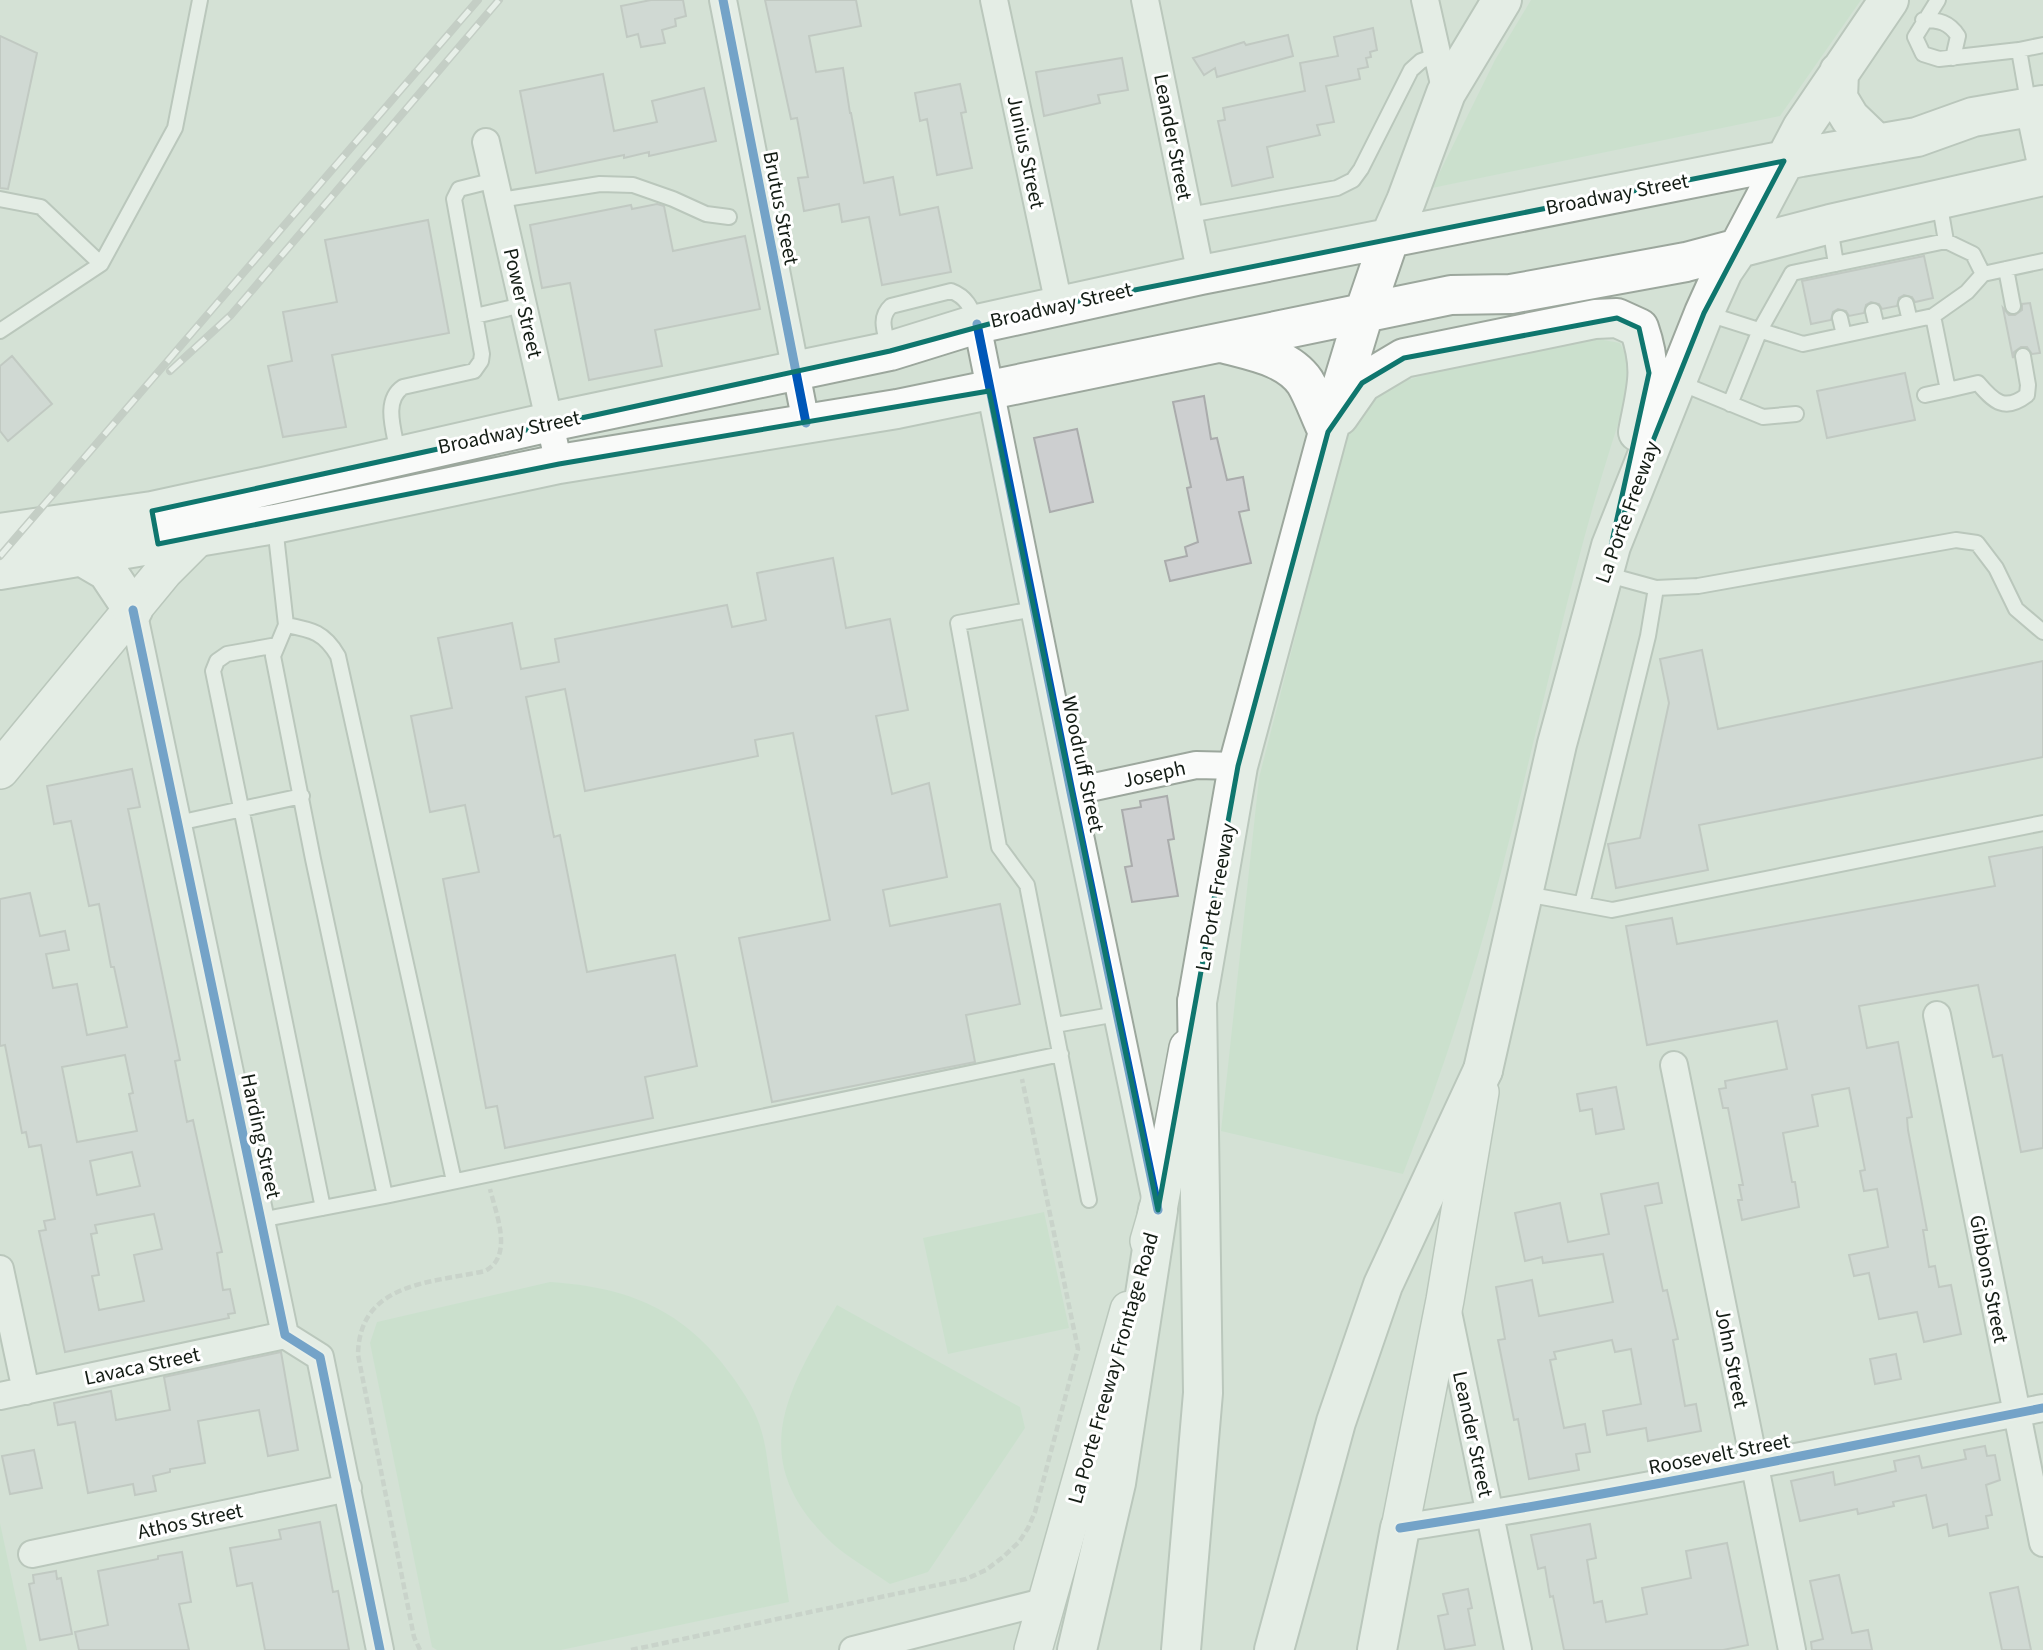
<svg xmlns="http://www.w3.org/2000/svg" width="2043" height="1650" viewBox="0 0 2043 1650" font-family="'Source Sans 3',sans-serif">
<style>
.green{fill:#c1dec4}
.building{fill:#cdcfd0;stroke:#aaacac;stroke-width:2;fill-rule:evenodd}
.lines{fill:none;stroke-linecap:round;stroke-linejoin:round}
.service-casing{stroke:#9ca79d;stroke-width:18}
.minor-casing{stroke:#9ca79d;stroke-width:30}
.secondary-casing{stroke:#9ca79d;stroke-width:40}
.primary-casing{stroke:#9ca79d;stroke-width:42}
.motorway-casing{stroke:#9ca79d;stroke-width:42}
.path{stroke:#bcc1bc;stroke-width:4.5;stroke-dasharray:7 3.5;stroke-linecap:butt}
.service{stroke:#f9faf9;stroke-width:14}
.minor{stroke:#f9faf9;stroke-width:26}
.secondary{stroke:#f9faf9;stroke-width:37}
.primary{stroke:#f9faf9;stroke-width:38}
.motorway{stroke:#f9faf9;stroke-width:38}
.rail-casing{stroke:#b1b5b1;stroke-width:8}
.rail{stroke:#fff;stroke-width:5;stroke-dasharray:16;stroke-linecap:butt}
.cycleway-casing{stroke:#fff;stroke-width:13}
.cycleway{stroke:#0057b8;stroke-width:9}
.marked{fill:none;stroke:#0f766e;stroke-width:5;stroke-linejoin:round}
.labels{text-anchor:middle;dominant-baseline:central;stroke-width:6;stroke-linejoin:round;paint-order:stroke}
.street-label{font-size:21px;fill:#141d15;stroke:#fff}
</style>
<rect width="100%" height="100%" fill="#d4e1d5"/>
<path class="green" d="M 1531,0 L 1861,0 L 1780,116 L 1432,188 L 1495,60 Z
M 1587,337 L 1620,343 L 1635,375 C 1573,546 1541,727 1493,902 C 1468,994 1438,1085 1403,1174 L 1221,1131 L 1259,778 L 1351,418 L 1389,385 L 1472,362 Z
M 1044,1212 L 1069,1328 L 948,1354 L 923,1238 Z
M 550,1282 C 629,1287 685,1310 732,1376 C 744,1393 757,1412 762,1433 C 767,1450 768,1468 771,1486 C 777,1524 783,1563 789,1602 L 561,1650 L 437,1650 L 432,1647 L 370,1343 L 377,1322 Z
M 837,1305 L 1020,1407 L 1025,1428 L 928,1572 L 890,1584 C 872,1571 850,1559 833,1544 C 744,1460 786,1393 837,1305 Z
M 0,1523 L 27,1650 L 0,1650 Z"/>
<path class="building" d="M 651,0 L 683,0 L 686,16 L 675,19 L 676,26 L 662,30 L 665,43 L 641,47 L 638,34 L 627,37 L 621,6 Z
M 765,0 L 856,0 L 861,26 L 809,36 L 816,72 L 843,68 L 850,113 L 851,113 L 864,183 L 893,177 L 900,215 L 938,207 L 951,272 L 882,285 L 869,217 L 842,222 L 839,204 L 804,211 L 798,178 L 808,177 L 797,118 L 791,119 Z
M 1373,28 L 1377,50 L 1370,52 L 1371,57 L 1366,58 L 1368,67 L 1358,69 L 1360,79 L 1326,86 L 1334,122 L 1317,125 L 1320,135 L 1267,147 L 1273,177 L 1232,186 L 1218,121 L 1225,120 L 1223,108 L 1305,91 L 1300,63 L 1338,56 L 1334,37 Z
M 1288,35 L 1293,56 L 1217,77 L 1215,68 L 1204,75 L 1193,58 L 1244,42 L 1246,45 Z
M 0,36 L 37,53 L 8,189 L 0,188 Z
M 1122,58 L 1128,90 L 1098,95 L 1100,103 L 1044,116 L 1036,72 Z
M 603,74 L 614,131 L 657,122 L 652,101 L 704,88 L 716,141 L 649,156 L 649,152 L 624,158 L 624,155 L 536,173 L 520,91 Z
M 960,84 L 966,112 L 961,113 L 972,168 L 937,175 L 927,119 L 920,121 L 915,93 Z
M 657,204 L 664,206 L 673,251 L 745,236 L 760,309 L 655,330 L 662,366 L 589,380 L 570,283 L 542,288 L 530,225 L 631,205 L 632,209 Z
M 428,220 L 449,333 L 332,355 L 346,427 L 283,437 L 268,366 L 292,361 L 283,312 L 337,302 L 325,240 Z
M 1924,256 L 1933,298 L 1915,302 L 1912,297 L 1904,295 L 1899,298 L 1897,306 L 1882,309 L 1879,304 L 1871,302 L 1866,305 L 1864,313 L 1849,316 L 1846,311 L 1838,309 L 1833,312 L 1831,320 L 1811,324 L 1802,281 Z
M 2030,303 L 2040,353 L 2032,354 L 2027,347 L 2021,347 L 2014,352 L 2013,358 L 2003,308 L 2009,315 L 2015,315 L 2022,310 L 2022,304 Z
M 12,356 L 52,404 L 8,441 L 0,431 L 0,366 Z
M 1905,373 L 1915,420 L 1827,438 L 1817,391 Z
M 1204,396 L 1211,439 L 1217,438 L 1227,480 L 1243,477 L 1249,510 L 1239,512 L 1251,563 L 1170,581 L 1165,561 L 1187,556 L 1185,547 L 1198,542 L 1187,488 L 1191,487 L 1173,402 Z
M 1077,429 L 1093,502 L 1050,512 L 1034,438 Z
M 833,558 L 846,628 L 890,619 L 908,710 L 876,716 L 892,794 L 929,783 L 947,877 L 883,890 L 890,926 L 1000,904 L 1020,1004 L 966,1015 L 975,1062 L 772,1102 L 739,938 L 830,920 L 793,733 L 755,740 L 758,756 L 585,791 L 565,689 L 526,697 L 554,837 L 560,835 L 587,972 L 675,955 L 697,1066 L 645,1077 L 653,1118 L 505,1148 L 497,1106 L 486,1108 L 443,879 L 479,872 L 465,805 L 430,812 L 411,716 L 452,708 L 438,638 L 512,623 L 521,669 L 559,662 L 555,639 L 727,605 L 732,627 L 766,620 L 757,573 Z
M 1702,650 L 1718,729 L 2043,661 L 2043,757 L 1699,825 L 1708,870 L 1616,888 L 1608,844 L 1640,838 L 1669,703 L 1660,659 Z
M 132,769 L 140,807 L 128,809 L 180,1060 L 175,1061 L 187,1122 L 193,1120 L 222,1252 L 217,1253 L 223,1290 L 230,1289 L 235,1313 L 228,1314 L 229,1318 L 65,1352 L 39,1231 L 46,1230 L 44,1221 L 55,1219 L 41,1145 L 29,1147 L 26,1132 L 22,1133 L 5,1045 L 0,1046 L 0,899 L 30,893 L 40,936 L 65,931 L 69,950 L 46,954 L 53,988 L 77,984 L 87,1035 L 127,1027 L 114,967 L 111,967 L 99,904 L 89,906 L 71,821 L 54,824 L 47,786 ZM 125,1055 L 133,1093 L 129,1094 L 137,1131 L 77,1142 L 62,1067 ZM 132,1152 L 140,1186 L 97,1195 L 90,1161 ZM 154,1214 L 162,1249 L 134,1255 L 144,1301 L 99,1310 L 92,1276 L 99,1275 L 91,1234 L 97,1233 L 95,1225 Z
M 1167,796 L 1174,839 L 1168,840 L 1178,896 L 1132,902 L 1125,867 L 1132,866 L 1122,810 L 1141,807 L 1140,801 Z
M 2043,847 L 2043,1148 L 2021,1152 L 2002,1055 L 1993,1057 L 1978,985 L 1859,1006 L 1867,1048 L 1898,1042 L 1912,1117 L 1907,1118 L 1908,1130 L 1927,1230 L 1923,1230 L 1929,1267 L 1935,1266 L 1939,1287 L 1951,1285 L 1961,1334 L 1924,1342 L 1917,1312 L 1879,1319 L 1869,1273 L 1854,1276 L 1849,1255 L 1888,1247 L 1877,1189 L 1864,1191 L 1860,1171 L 1865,1170 L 1849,1088 L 1812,1095 L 1818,1126 L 1783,1133 L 1792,1182 L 1795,1182 L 1799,1207 L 1742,1220 L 1738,1200 L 1742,1200 L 1739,1185 L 1743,1185 L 1728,1108 L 1723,1108 L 1719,1089 L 1726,1088 L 1725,1081 L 1787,1069 L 1777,1021 L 1647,1045 L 1626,926 L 1672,918 L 1677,944 L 1995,886 L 1989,857 Z
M 1616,1087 L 1624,1129 L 1596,1134 L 1592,1109 L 1580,1111 L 1577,1094 Z
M 1658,1183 L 1662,1203 L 1645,1206 L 1663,1291 L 1667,1290 L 1678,1339 L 1673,1340 L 1685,1406 L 1696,1404 L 1701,1431 L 1648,1441 L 1646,1428 L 1607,1435 L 1603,1411 L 1641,1404 L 1631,1349 L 1615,1352 L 1612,1340 L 1554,1352 L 1556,1359 L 1550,1360 L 1564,1428 L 1585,1424 L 1590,1452 L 1576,1454 L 1579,1470 L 1529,1479 L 1518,1419 L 1514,1420 L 1498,1340 L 1505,1339 L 1496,1287 L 1532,1280 L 1539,1316 L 1613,1302 L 1603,1254 L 1543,1263 L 1542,1257 L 1525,1261 L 1515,1213 L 1560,1203 L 1568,1242 L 1609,1234 L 1601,1194 Z
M 281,1352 L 298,1450 L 268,1456 L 259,1410 L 198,1421 L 205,1463 L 170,1469 L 170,1472 L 153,1476 L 156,1491 L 135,1495 L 133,1484 L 88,1493 L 75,1422 L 58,1425 L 54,1403 L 111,1391 L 116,1420 L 170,1410 L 164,1377 Z
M 1896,1354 L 1901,1379 L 1875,1384 L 1870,1359 Z
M 1985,1446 L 1987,1456 L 1995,1455 L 2000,1480 L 1986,1485 L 1992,1515 L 1986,1516 L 1988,1528 L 1949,1536 L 1947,1524 L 1933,1528 L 1926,1495 L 1893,1502 L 1894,1506 L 1858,1514 L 1857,1509 L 1800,1521 L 1791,1481 L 1833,1472 L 1835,1485 L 1896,1471 L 1894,1461 L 1919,1456 L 1922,1468 L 1966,1459 L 1964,1450 Z
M 34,1450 L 42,1488 L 10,1494 L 2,1456 Z
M 320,1522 L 333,1592 L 338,1591 L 349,1650 L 265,1650 L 252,1583 L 237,1586 L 230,1548 L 281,1539 L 279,1530 Z
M 1590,1524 L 1596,1558 L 1587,1560 L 1594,1603 L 1602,1601 L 1606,1622 L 1647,1614 L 1642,1588 L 1691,1578 L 1686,1551 L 1727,1543 L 1748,1645 L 1723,1650 L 1564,1650 L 1553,1596 L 1550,1597 L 1545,1567 L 1538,1569 L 1531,1535 Z
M 182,1552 L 191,1602 L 179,1604 L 189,1650 L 79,1650 L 75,1632 L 108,1625 L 98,1571 L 158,1559 L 158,1556 Z
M 56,1571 L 57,1579 L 61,1578 L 72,1634 L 40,1640 L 29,1584 L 34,1583 L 33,1575 Z
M 1839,1575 L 1852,1633 L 1868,1630 L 1872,1650 L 1812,1650 L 1811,1642 L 1823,1639 L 1810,1581 Z
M 2018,1587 L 2031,1650 L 2002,1650 L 1990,1593 Z
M 1468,1589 L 1472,1608 L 1468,1609 L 1475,1645 L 1445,1650 L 1438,1616 L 1448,1614 L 1443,1594 Z"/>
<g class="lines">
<g class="service-casing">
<path id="service" d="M 1938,0 L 1915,37 L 1923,54 L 1939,59 L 2019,50 L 2043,45
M 1923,20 C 1939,20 1949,22 1958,36 L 1953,58
M 2019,50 L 2029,107
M 0,199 L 41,207 L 101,264
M 500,200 L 600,184 L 633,185 L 673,199 L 706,214 L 729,217
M 1939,201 L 1946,241
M 1189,215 L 1337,188 L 1353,180 L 1361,169 L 1411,70 L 1421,61 L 1438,55
M 1830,227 L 1836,264
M 2006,269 L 2013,306
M 1906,304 L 1910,321
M 1873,311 L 1877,328
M 1705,313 L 1803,344 L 1933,316 L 1967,292 L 1983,274 L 2043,261
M 475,316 L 523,305
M 1840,318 L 1844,335
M 0,331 L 101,264 L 175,128 L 200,0
M 889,348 C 885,332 878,318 891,306 L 951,291 C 967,297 971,308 977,323
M 1678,382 L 1763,417 L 1796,414
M 1948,390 L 1978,383 C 1994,402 2005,412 2027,395 L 2028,385 L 2023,356
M 1925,395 L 1948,390 L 1933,316
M 1730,404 L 1760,330 L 1792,273 L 1946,241 L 1973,254 L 1983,274
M 398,454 C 395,433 382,401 403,387 L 474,371 L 481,361 L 482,354 L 454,199 L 459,189 L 495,180
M 275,526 L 286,625 L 273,656 L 313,859 L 385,1196 L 1061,1054
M 1656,588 L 1698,586 L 1956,540 L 1977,543 L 1996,568 L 2016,609 L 2043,632
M 1034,609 L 958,623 L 999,847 L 1027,885 L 1089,1200
M 286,625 C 312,630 324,632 338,656 L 454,1181
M 277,645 L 227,654 L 217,661 L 213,671 L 323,1208
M 178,823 L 302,796
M 1526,894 L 1612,910 L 2043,823
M 1582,904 L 1648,636 L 1656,588 L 1605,574
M 1055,1025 L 1117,1014
M 260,1220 L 385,1196"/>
</g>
<g class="minor-casing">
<path id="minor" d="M 723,0 L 806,423
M 994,0 L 1059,305
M 1145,0 L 1201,275
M 1425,0 L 1446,93
M 2029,108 L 2043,174
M 486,142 L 559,464
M 977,324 L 1071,792 L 1155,1197
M 133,610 L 285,1335 L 320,1357 L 380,1650
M 1071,792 L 1196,765 L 1238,766
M 1937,1015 L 2043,1543
M 1674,1065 L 1792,1650
M 0,1269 L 26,1391
M 1448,1312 L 1518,1650
M 0,1396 L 285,1335
M 1400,1528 C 1616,1495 1829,1450 2043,1408
M 32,1554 L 348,1488
M 853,1650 L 1047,1601"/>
</g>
<g class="secondary-casing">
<path id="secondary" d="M 0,770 L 164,571 L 197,538
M 1149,1241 L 1158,1210 L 1188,1048
M 1400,1528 L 1445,1300 L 1480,1092
M 1033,1650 L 1129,1310"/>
</g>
<g class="primary-casing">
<path id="primary" d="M 1839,72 L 1838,98 L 1850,118 L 1877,144
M 1222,343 C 1250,351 1287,356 1305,382 C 1314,397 1320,416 1328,432
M 1339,416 L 1362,383 L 1404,358 L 1595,319 L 1617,318 L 1639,328 C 1654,371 1646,389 1638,432
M 0,533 L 152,511 L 263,487 L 550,422 L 890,351 L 977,324 L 1201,275 L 1801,157 L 1917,137 L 1973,117 L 2043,105
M 83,557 L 107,571 L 133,610
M 0,570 L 275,524 L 559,464 L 897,409 L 1451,295 L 1511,294 L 1686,262 L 1830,224 L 2043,176
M 1197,1002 L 1238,766 L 1328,432 L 1364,313 L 1390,237 L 1406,201 L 1446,93 L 1502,0
M 1483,1070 L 1557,744 L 1611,546 L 1704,313 L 1723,271 L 1738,249 L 1802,128 L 1889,0"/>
</g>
<g class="motorway-casing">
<path id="motorway" d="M 1077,1650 L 1116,1483 L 1158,1210
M 1181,1650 L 1203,1393 L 1197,1002
M 1274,1650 L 1336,1422 L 1383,1285 L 1483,1070
M 1377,1650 L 1400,1528"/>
</g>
<path class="path" d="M 420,1650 L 414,1637 L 358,1355 C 359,1282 431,1283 485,1271 C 514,1256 496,1214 490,1189
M 631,1650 L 966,1579 L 986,1570 L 1003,1557 L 1019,1542 L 1028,1528 L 1035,1512 L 1078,1349 L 1022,1079"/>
<use href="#service" class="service"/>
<use href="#minor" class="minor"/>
<use href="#secondary" class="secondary"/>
<use href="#primary" class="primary"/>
<use href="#motorway" class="motorway"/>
<g class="rail-casing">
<path id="rail" d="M 170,371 L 231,315 L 499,0
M 0,556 L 478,0"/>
</g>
<use href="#rail" class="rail"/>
<g class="cycleway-casing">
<path id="cycleway" d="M 723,0 L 806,423
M 977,324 L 1071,792 L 1158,1210
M 133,610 L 285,1335 L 320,1357 L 380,1650
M 1400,1528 C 1616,1495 1829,1450 2043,1408"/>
</g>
<use href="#cycleway" class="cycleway"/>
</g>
<path d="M0 0H2043V1650H0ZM 1784,161 L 1704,313 L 1611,546 L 1649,373 L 1639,328 L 1617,318 L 1404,358 L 1362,383 L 1328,432 L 1238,766 L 1158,1210 L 989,391 L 559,464 L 158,544 L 152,511 L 890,351 L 1059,305 Z" fill="#d4e1d5" fill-opacity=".55" fill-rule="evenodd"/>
<path class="marked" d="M 1784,161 L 1704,313 L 1611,546 L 1649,373 L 1639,328 L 1617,318 L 1404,358 L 1362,383 L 1328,432 L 1238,766 L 1158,1210 L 989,391 L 559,464 L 158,544 L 152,511 L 890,351 L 1059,305 Z"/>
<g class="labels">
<g class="street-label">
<text transform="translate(1173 137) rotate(79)">Leander Street</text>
<text transform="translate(1026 152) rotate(78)">Junius Street</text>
<text transform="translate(1617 194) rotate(-11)">Broadway Street</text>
<text transform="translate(781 208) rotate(79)">Brutus Street</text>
<text transform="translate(523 303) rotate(77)">Power Street</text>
<text transform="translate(1061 305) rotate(-13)">Broadway Street</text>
<text transform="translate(509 432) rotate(-12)">Broadway Street</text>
<text transform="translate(1627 512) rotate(-70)">La Porte Freeway</text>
<text transform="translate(1083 764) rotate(78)">Woodruff Street</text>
<text transform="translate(1154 774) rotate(-12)">Joseph</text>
<text transform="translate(1215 897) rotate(-80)">La Porte Freeway</text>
<text transform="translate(261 1136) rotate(78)">Harding Street</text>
<text transform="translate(1989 1279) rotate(79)">Gibbons Street</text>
<text transform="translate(1732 1358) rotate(79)">John Street</text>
<text transform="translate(142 1366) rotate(-12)">Lavaca Street</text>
<text transform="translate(1113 1368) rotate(-74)">La Porte Freeway Frontage Road</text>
<text transform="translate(1473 1434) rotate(78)">Leander Street</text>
<text transform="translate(1719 1454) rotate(-11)">Roosevelt Street</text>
<text transform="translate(190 1521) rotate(-12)">Athos Street</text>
</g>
</g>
</svg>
